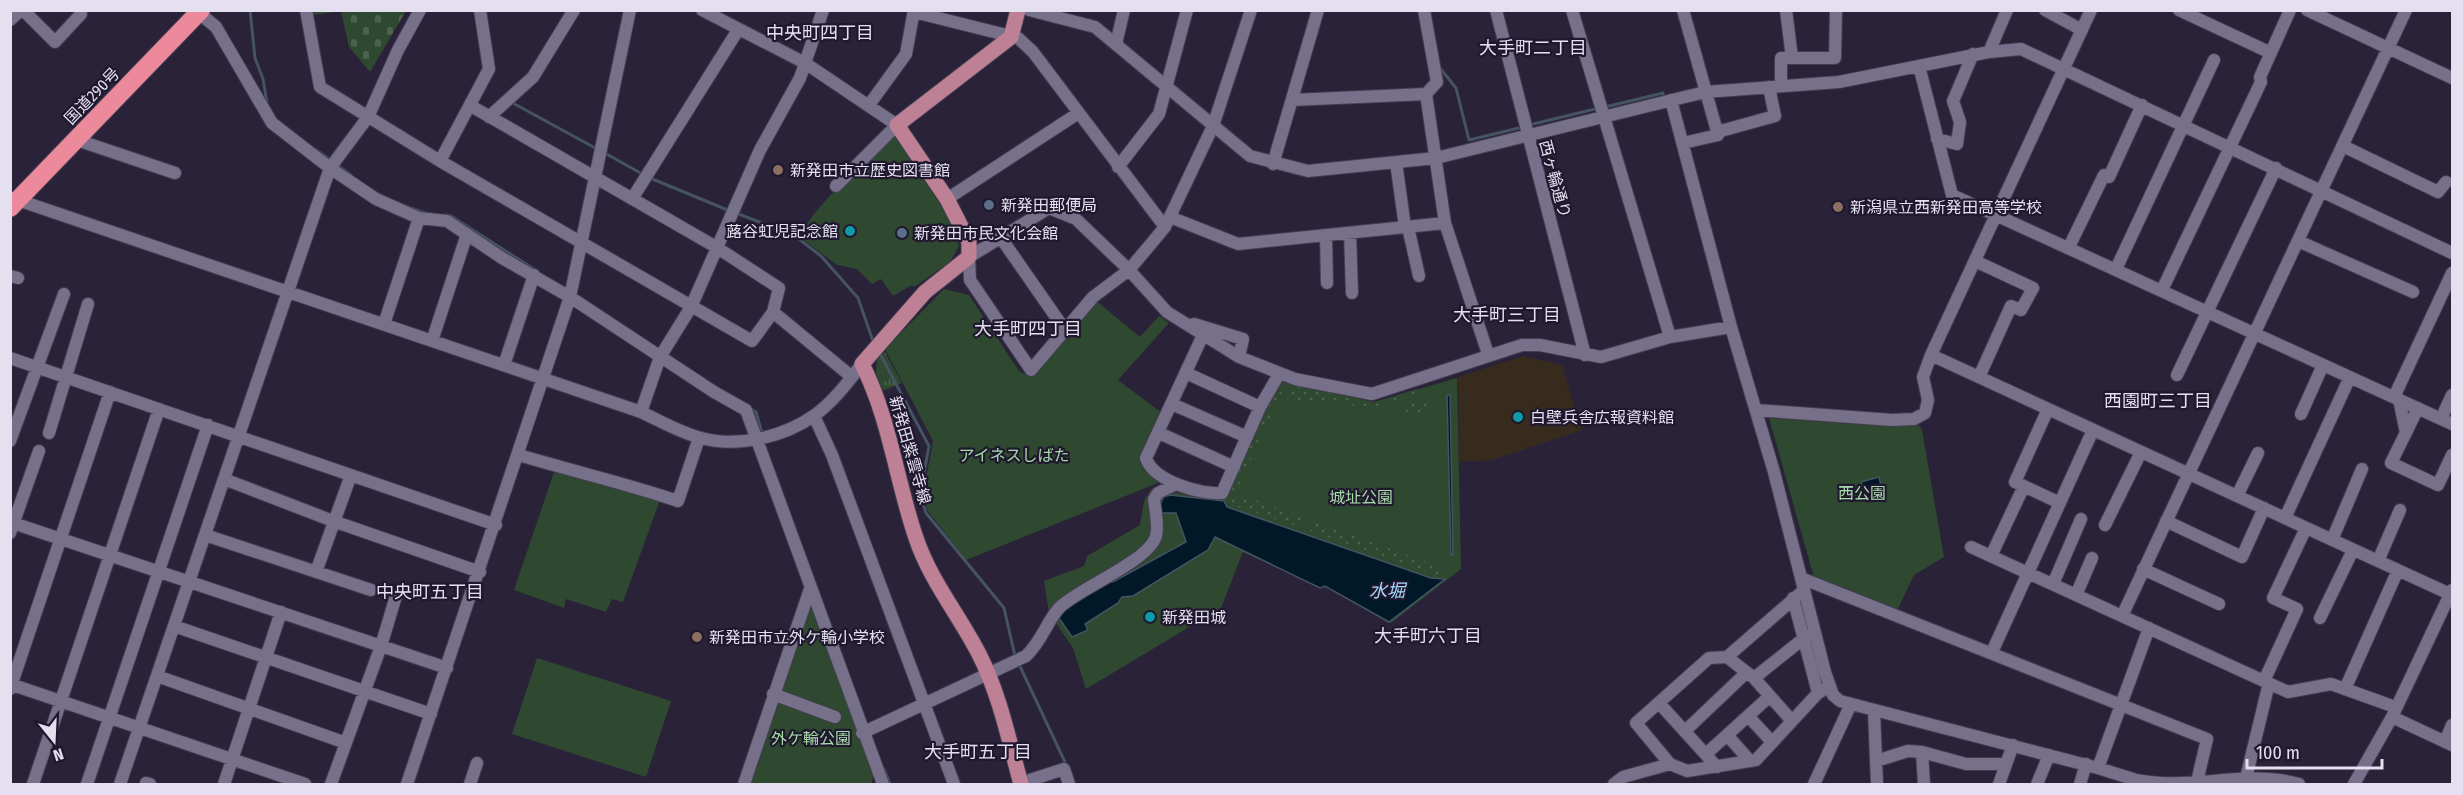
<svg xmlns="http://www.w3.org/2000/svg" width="2463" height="795" viewBox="0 0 2463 795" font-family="'Fira Sans Condensed','Noto Sans JP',sans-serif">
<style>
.commercial{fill:#372b1d}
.grass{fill:url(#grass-tufts)}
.cemetery{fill:url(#cemetery-stones)}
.park{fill:#2f4830}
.garden{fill:url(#garden-dots)}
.water{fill:#001827;stroke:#445463;stroke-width:1.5}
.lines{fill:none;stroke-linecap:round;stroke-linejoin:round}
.stream{stroke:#445463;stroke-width:3}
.minor-casing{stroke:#443e51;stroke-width:14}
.major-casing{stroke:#443e51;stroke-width:17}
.highway-casing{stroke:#443e51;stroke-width:20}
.minor{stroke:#77708b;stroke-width:12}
.major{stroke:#bd8095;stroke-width:15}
.highway{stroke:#ec8a9c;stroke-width:18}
.education-dot{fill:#8d6e63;stroke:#1f182e;stroke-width:2}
.service-dot{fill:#5c6f8a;stroke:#1f182e;stroke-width:2}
.culture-dot{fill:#0f9aa8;stroke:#1f182e;stroke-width:2}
.labels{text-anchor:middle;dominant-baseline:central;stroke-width:4.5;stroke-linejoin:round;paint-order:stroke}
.street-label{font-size:16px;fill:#e4e0ef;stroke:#1f182e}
.poi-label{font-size:16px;fill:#e4e0ef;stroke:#1f182e;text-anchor:start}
.park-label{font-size:16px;fill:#a8dba8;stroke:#1f182e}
.neighbourhood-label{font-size:18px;fill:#e4e0ef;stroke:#1f182e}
.water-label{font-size:18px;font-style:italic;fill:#a4d8f8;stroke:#1f182e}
</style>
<defs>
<pattern id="grass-tufts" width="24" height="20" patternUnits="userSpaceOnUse" patternTransform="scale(1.5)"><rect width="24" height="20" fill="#2f4830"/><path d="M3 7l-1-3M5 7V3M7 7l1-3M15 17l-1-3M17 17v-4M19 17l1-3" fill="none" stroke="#4d624e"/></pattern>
<pattern id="cemetery-stones" width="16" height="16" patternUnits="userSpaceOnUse" patternTransform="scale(1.5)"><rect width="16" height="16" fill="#2f4830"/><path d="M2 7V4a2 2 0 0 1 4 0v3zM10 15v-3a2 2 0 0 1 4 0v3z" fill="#4d624e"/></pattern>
<pattern id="garden-dots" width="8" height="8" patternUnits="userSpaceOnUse" patternTransform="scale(1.5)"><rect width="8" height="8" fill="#2f4830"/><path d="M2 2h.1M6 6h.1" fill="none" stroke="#4d624e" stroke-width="1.8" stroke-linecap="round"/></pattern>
</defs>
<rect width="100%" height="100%" fill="#292238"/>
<path class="commercial" d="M 1523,356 L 1562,365 L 1582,430 L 1492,460 L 1459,462 L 1458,377 Z"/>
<path class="grass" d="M 885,352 L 902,383 L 882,391 L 876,374 L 877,358 Z"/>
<path class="cemetery" d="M 313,11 L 313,10 L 406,11 L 370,72 L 349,47 L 341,11 L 314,15 Z"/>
<path class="park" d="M 895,134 L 954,226 L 959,246 L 950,262 L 914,287 L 912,285 L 893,296 L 881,279 L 872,284 L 857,269 L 837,265 L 801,238 C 806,211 873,156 895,134 Z
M 944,289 L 969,295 L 1019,371 L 1029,377 L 1094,299 L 1140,337 L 1159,316 L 1169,323 L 1118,380 L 1162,413 L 1140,463 L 1158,483 L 966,560 L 927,510 L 923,494 L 933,441 L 885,349 Z
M 1457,378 L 1461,569 L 1391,623 L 1325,586 L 1320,588 L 1243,552 L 1221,608 L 1086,689 L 1073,648 L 1049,613 L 1044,581 L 1084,566 L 1087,556 L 1140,525 L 1144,501 L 1151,489 L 1225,499 L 1279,380 L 1374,402 Z
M 1769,418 L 1854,424 L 1917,423 L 1922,430 L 1944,557 L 1914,575 L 1896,613 L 1815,581 Z
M 555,469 L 660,500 L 623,602 L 612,599 L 606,612 L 566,599 L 564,608 L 514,590 Z
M 811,603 L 874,774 L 871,784 L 745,784 Z
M 537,658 L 671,701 L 646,777 L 512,734 Z"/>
<path class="garden" d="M 1291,385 L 1374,403 L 1416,389 L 1421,392 L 1373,407 L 1291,400 L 1287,399 Z
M 1276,386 L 1283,389 L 1235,494 L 1226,493 Z
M 1428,397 L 1431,409 L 1428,413 L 1396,411 L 1395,408 Z
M 1232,497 L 1246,497 L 1303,517 L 1299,527 L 1230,504 Z
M 1308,519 L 1379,545 L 1376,554 L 1305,529 Z
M 1383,546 L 1448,570 L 1444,575 L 1431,574 L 1381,556 Z"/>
<path class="water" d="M 1447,395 L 1450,395 L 1453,555 L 1451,555 Z
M 1879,477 L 1883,495 L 1867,499 L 1861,482 Z
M 1170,495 L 1224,501 L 1227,507 L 1431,578 L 1445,579 L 1389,622 L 1325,586 L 1320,588 L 1215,537 L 1208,550 L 1133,596 L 1122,597 L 1118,603 L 1085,624 L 1088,630 L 1072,637 L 1059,618 L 1064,610 L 1109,581 L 1113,582 L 1186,542 L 1176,513 L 1160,513 L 1159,506 L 1164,497 Z"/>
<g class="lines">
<path class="stream" d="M 250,10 L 255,58 L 263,79 L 267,103
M 1440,68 L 1456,88 L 1469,140 L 1523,127
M 511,102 L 597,149
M 1605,107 L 1663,93 L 1664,99
M 1529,125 L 1599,108
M 315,149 L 332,161
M 603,152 L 644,175
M 337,165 L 351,175
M 650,178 L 730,211
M 411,208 L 425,213
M 736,213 L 795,236 L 821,256 L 858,298 L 874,344
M 446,215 L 451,216 L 537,271
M 879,352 L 929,446 L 920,494 L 926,513 L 1004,608 L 1015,656
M 750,408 L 756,412 L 762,433
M 1018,662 L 1065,762
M 884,769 L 890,784"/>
<g class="minor-casing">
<path id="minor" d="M 23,10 L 55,42 L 81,14
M 306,10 L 320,87 L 440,161 L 752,341 L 773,312 L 779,288 L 716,247 L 471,106
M 702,10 L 805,63 L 897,125 L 836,186
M 1029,10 L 1095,27 L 1250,156 L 1308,171 L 1436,158 L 1705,92 L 1839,82 L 1989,52 L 2021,49 L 2452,253
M 1251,10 L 1213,126 L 1165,227 L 1129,270 L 1093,297 L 1031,370 L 970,280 L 969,257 L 1049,208 L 1076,219 L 1129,270 L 1167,312 L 1239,357 L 1295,379 L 1372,394 L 1522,345 L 1540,345 L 1601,357 L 1670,337 L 1731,327 L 1774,472 L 1825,672 L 1833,695 L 1840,701 L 2098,768 L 2136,780 C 2190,791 2245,769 2299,784
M 1424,10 L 1437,82 L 1426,94 L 1445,223 L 1488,354
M 1496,10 L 1585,355
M 1572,10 L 1670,337
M 2045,10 L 2082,30
M 2179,10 L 2271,53
M 2307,10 L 2452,78
M 914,12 L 1018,38 L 1033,52 L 1165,227
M 199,13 L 216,27 L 272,123 L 330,168 L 376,199 L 419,218 L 447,221 L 502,258 L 570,297 L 714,392 L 746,410 L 883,784
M 10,20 L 21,10
M 1116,44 L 1124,10
M 1989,52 L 2007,10
M 1792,58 L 1835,58 L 1836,10
M 1919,66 L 1952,195 L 2452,424
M 1781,86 L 1781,58 L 1792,58 L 1786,10
M 1292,100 L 1426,94
M 1671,100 L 1731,327
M 869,105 L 906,54 L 914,10
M 489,117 L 533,77 L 574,10
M 1717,132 L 1775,116 L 1769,87
M 1937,139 L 1957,144 L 1960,122 L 1953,101 L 1973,54
M 77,140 L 175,173
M 1683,143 L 1718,135 L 1683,10
M 2343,146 L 2438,192 L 2446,182
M 440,161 L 489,69 L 480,10
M 1396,162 L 1405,227
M 1273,164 L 1318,10
M 1118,167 L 1159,114 L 1187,10
M 12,198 L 641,412 C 660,421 681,433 701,438 C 738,448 784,437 815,415 C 834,401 848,382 862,364
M 632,199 L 738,30
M 947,199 L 1077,114
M 1170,217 L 1238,244 L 1445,223
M 1408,227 L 1419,276
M 1350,233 L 1352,293
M 1326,235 L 1327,283
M 1001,238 L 1065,330
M 2298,241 L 2413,292
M 2069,247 L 2104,175 L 2109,177 L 2142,105
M 1975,261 L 2033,288 L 2021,310 L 2011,306 L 1979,377
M 2116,269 L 2214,60
M 10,276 L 18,278
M 2162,290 L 2261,82 L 2260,77 L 2290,10
M 773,312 L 852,377
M 384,324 L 419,218
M 1194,324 L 1243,339 L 1239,357
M 1203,335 L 1146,458 C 1153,481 1201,495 1222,493 L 1260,407 L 1279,374
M 432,341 L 467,234
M 1931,355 L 2452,595
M 10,358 L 496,525
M 504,365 L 534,275
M 1186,373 L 1260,407
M 2177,375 L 2276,168
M 2394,397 L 2452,273
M 2399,399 L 2406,433
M 1172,404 L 1247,437
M 2418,408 L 2391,463 L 2438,485 L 2452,455
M 2048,409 L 2015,482 L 2060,503
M 1756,410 L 1892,420 L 1914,419 L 1925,413 L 1928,400 L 1923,377 L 1931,355 L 2091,10
M 641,412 L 660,357 L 691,307 L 760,150 L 800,78 L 823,10
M 2301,414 L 2323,365
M 814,416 L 832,455 L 954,784
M 2441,419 L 2452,395
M 49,433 L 88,304
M 1159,433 L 1234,467
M 10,441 L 64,294
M 519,455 C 572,471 625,483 678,501 L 699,438
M 224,479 L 333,521 L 480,572
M 2237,496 L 2258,453
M 2285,518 L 2350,377
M 2166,521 L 2242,557 L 2264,508
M 10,522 L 447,668
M 2105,525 L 2141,452
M 10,533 L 39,451
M 205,535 L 371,590
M 2332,540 L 2362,469
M 1971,547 L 2288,692 L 2331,684 L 2395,707
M 1991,556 L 2024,486
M 2378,561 L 2400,510
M 2143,569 L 2219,604
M 316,572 L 351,475
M 1801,578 L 2207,739 L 2197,782
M 2053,584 L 2081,519
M 2076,595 L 2092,558
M 1793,598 L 1818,693
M 2122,616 L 2406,10
M 2320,618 L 2353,550
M 174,626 L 431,714
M 1992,652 L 2093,430
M 1727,657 L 1754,678 L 1792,721
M 157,676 L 346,743
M 1754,678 L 1808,635
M 2264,681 L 2297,609 L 2273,598 L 2306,528
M 10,684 L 305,784
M 10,689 L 110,392
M 2345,689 L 2398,570
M 773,694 L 835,717
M 1659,703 L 1717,767
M 1874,711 L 1877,784
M 1748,716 L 1772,742
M 2392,717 L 2452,745
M 1685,731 L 1745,674
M 862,733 L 1026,656 C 1042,641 1048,619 1060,607 C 1080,588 1149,561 1156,536 C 1159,525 1155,510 1154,499 L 1158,493 L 1174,485
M 1727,735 L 1750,761
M 2445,742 L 2452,725
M 1922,752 L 1924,784
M 1706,754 L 1770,696
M 1876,761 L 1908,751 L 1922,752 L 1966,764 L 2006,764
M 1670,764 L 1636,723 L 1709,658 L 1727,657 L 1804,590
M 2098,768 L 2149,628
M 2246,778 L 2269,683
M 146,783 L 150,784
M 1021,783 L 1064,769 L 1069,784
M 33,784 L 159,409
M 87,784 L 208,425
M 120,784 L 330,168 L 368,117 L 398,50 L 420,10
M 224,784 L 281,612
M 331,784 L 381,646 L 396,596
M 407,784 L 570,297 L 630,10
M 470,784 L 477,763
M 744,784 L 810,589
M 1614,784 L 1623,777 L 1670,764 L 1687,771 L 1756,760 L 1818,693 L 1829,687
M 1814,784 L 1851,704
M 1999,784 L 2013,745
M 2037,784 L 2049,755
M 2080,784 L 2086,764
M 2354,784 L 2392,717 L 2452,590"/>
</g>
<g class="major-casing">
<path id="major" d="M 1018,10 L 1011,37 L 897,125 L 947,199 L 969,242 L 969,257 L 925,292 L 862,364 C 890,419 896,480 916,538 C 930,580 959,615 979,654 C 1000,695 1009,741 1021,784"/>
</g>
<g class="highway-casing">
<path id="highway" d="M 10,208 L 201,10"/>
</g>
<use href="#minor" class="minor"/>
<use href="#major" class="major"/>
<use href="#highway" class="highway"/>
</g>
<g class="education-dot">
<circle cx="778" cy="170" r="6"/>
<circle cx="1838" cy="207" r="6"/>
<circle cx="697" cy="637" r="6"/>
</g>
<g class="service-dot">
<circle cx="989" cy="205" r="6"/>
<circle cx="902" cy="233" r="6"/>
</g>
<g class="culture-dot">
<circle cx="850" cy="231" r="6"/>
<circle cx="1518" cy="417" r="6"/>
<circle cx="1150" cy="617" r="6"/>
</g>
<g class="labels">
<g class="street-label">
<text transform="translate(92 96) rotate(-46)">国道290号</text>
<text transform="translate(1555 179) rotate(75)">西ヶ輪通り</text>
<text transform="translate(910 450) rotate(74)">新発田紫雲寺線</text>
</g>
<g class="poi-label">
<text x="790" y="170">新発田市立歴史図書館</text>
<text x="1001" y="205">新発田郵便局</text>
<text x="1850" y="207">新潟県立西新発田高等学校</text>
<text x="838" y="231" text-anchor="end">蕗谷虹児記念館</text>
<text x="914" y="233">新発田市民文化会館</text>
<text x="1530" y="417">白壁兵舎広報資料館</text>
<text x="1162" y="617">新発田城</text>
<text x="709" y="637">新発田市立外ケ輪小学校</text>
</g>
<g class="park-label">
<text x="1014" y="455">アイネスしばた</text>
<text x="1862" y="493">西公園</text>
<text x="1361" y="497">城址公園</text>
<text x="811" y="738">外ケ輪公園</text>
</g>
<g class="neighbourhood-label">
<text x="820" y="33">中央町四丁目</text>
<text x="1533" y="48">大手町二丁目</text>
<text x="1507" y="315">大手町三丁目</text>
<text x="1028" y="329">大手町四丁目</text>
<text x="2158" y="401">西園町三丁目</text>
<text x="430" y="592">中央町五丁目</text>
<text x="1428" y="636">大手町六丁目</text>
<text x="978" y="752">大手町五丁目</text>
</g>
<g class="water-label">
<text x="1387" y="591">水堀</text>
</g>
</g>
<rect width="2463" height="795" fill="none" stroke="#e4e0ef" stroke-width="24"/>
<g transform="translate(54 741) rotate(162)" stroke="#1f182e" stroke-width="4.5" paint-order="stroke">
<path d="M0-4.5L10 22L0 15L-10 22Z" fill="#e4e0ef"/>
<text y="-9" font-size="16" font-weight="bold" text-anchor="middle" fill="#e4e0ef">N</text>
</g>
<path d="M2247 759v9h135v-9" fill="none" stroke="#e4e0ef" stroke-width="3"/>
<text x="2256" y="759" font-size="18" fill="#e4e0ef" stroke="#1f182e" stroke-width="4.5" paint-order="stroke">100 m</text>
</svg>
